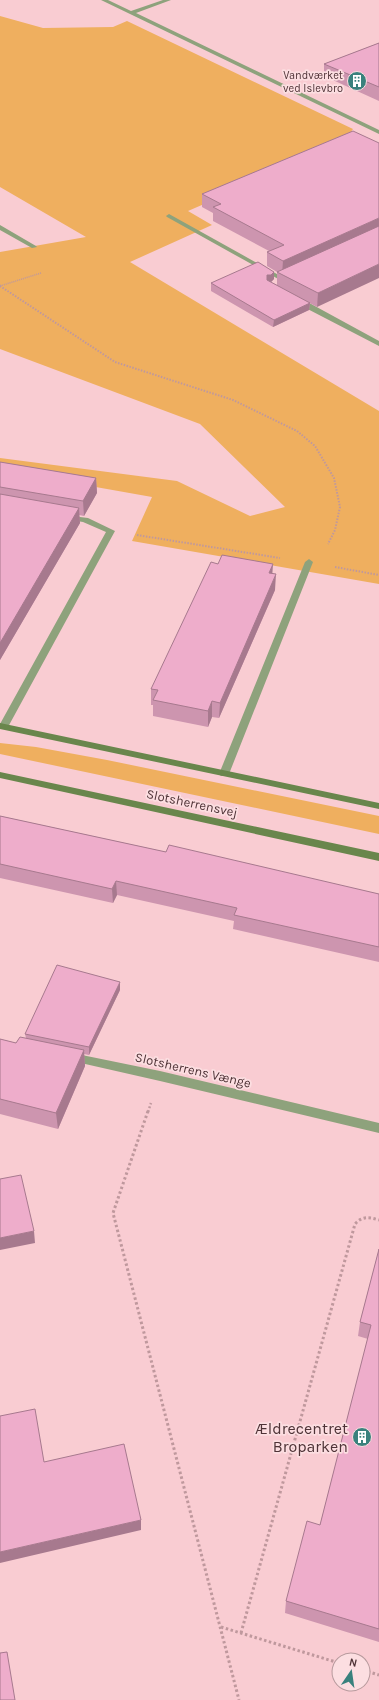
<svg xmlns="http://www.w3.org/2000/svg" width="379" height="1700" viewBox="0 0 379 1700" font-family="Karla,sans-serif">
<style>
.green{fill:#efaf5f}
.lines{fill:none;stroke-linecap:round;stroke-linejoin:round}
.path-far3{stroke:#bf989d;stroke-width:1.5;stroke-dasharray:1 1;stroke-linecap:butt}
.path-far2{stroke:#bf989d;stroke-width:2;stroke-dasharray:1.5 1.5;stroke-linecap:butt}
.path-far1{stroke:#bf989d;stroke-width:2.5;stroke-dasharray:2 2;stroke-linecap:butt}
.path{stroke:#bf989d;stroke-width:3;stroke-dasharray:2.5 2.5;stroke-linecap:butt}
.lane{fill:#8ea27c;fill-rule:evenodd}
.street{fill:#8ea27c;fill-rule:evenodd}
.secondary{fill:#69864c;fill-rule:evenodd}
.wall{fill:#cd95af}
.shaded-wall{fill:#a7798e}
.building{fill:#eeadcb;stroke:#a7798e}
.labels{text-anchor:middle;dominant-baseline:central;stroke-width:3.5;stroke-linejoin:round;paint-order:stroke}
.far-poi-label{font-size:11px;fill:#4f3337;stroke:#fcdee1;text-anchor:end}
.street-label{font-size:13px;fill:#4f3337;stroke:#fcdee1}
.near-poi-label{font-size:16px;fill:#4f3337;stroke:#fcdee1;text-anchor:end}
</style>
<rect width="100%" height="100%" fill="#f9ccd2"/>
<path class="green" d="M 0,16 L 43,28 L 113,27 L 127,21 L 353,129 L 342,144 L 188,211 L 212,225 L 130,262 L 379,411 L 379,584 L 132,541 L 152,497 L 0,470 L 0,458 L 177,481 L 250,516 L 285,507 L 200,424 L 0,349 L 0,252 L 86,237 L 0,187 Z
M 0,743 L 36,747 L 107,760 L 379,816 L 379,834 L 0,754 Z"/>
<g class="lines">
<path class="path-far3" d="M 0,286 L 41,273"/>
<path class="path-far2" d="M 0,286 L 115,362 L 233,400 L 297,431 L 315,446 L 334,478 L 340,507 L 335,530 L 328,544
M 0,286 L 2,285
M 137,535 L 280,558
M 335,567 L 379,575"/>
<path class="path-far1" d="M 148,1112 L 151,1103"/>
<path class="path" d="M 148,1111 L 113,1213 L 239,1700
M 221,1627 L 339,1663
M 241,1633 L 355,1224 C 362,1216 369,1217 379,1220
M 363,1670 L 379,1675"/>
<path class="lane" d="M 101,0 L 108,0 L 131,11 L 163,0 L 171,0 L 136,13 L 379,130 L 379,134 Z
M 169,214 L 284,278 L 285,279 L 280,280 L 167,217 L 166,216 Z
M 0,225 L 36,246 L 37,247 L 32,248 L 0,230 Z
M 296,299 L 302,299 L 379,341 L 379,346 L 296,303 Z
M 64,515 L 88,518 L 115,531 L 8,727 L 6,729 L 0,729 L 0,724 L 106,532 L 83,522 L 64,519 L 63,517 Z
M 309,559 L 313,562 L 229,774 L 227,776 L 221,776 L 219,774 L 305,562 Z"/>
<path class="street" d="M 72,1053 L 160,1071 L 379,1123 L 379,1133 L 160,1081 L 72,1061 L 68,1060 L 66,1057 L 68,1054 Z"/>
<path class="secondary" d="M 0,723 L 379,803 L 379,809 L 0,729 Z
M 0,772 L 379,853 L 379,861 L 0,778 Z"/>
</g>
<path class="wall" d="M 379,43 L 379,101 L 324,76 L 324,64 Z
M 353,131 L 317,307 L 302,299 L 310,303 L 309,310 L 273,327 L 211,291 L 211,283 L 274,279 L 271,282 L 277,285 L 277,272 L 267,266 L 267,252 L 269,251 L 213,221 L 213,213 L 202,207 L 202,194 Z
M 0,462 L 96,478 L 97,493 L 84,516 L 79,515 L 80,523 L 0,660 Z
M 272,573 L 275,590 L 219,718 L 212,717 L 208,727 L 153,716 L 153,705 L 151,705 L 151,689 Z
M 0,816 L 166,852 L 379,894 L 379,962 L 233,929 L 234,921 L 117,895 L 113,903 L 0,878 Z
M 120,990 L 89,1055 L 84,1054 L 85,1066 L 58,1129 L 0,1114 L 0,1039 L 16,1043 L 26,1038 L 25,1034 Z
M 379,1249 L 379,1642 L 285,1613 L 286,1601 L 320,1525 L 368,1339 L 358,1336 L 360,1322 Z"/>
<path class="shaded-wall" d="M 379,218 L 379,232 L 282,274 L 283,261 Z
M 379,264 L 379,278 L 317,307 L 318,293 Z
M 274,272 L 274,279 L 271,282 L 266,283 L 267,275 Z
M 310,303 L 309,310 L 273,327 L 274,320 Z
M 96,478 L 97,493 L 84,516 L 83,501 Z
M 79,508 L 80,523 L 0,660 L 0,643 Z
M 273,564 L 272,579 L 269,573 Z
M 276,574 L 275,590 L 219,718 L 220,703 Z
M 212,701 L 212,717 L 208,727 L 208,711 Z
M 116,881 L 117,895 L 113,903 L 112,889 Z
M 120,982 L 120,990 L 89,1055 L 89,1047 Z
M 84,1050 L 85,1066 L 58,1129 L 56,1113 Z
M 34,1231 L 35,1243 L 0,1250 L 0,1238 Z
M 141,1520 L 141,1530 L 0,1563 L 0,1552 Z"/>
<path class="building" d="M 379,43 L 379,87 L 324,64 Z
M 353,131 L 379,143 L 379,218 L 283,261 L 267,252 L 284,245 L 213,207 L 221,204 L 202,194 Z
M 379,226 L 379,264 L 318,293 L 277,272 Z
M 258,262 L 274,272 L 271,275 L 267,275 L 267,280 L 310,303 L 274,320 L 211,283 Z
M 0,462 L 96,478 L 83,501 L 0,487 Z
M 0,494 L 79,508 L 0,643 Z
M 222,555 L 273,564 L 269,573 L 276,574 L 220,703 L 212,701 L 208,711 L 153,700 L 158,690 L 151,689 L 211,562 L 218,564 Z
M 0,816 L 166,852 L 169,845 L 379,894 L 379,947 L 234,915 L 237,908 L 116,881 L 112,889 L 0,864 Z
M 57,965 L 120,982 L 89,1047 L 25,1034 Z
M 20,1037 L 84,1050 L 56,1113 L 0,1099 L 0,1039 L 16,1043 Z
M 21,1175 L 34,1231 L 0,1238 L 0,1179 Z
M 379,1249 L 379,1629 L 286,1601 L 307,1521 L 320,1525 L 371,1325 L 360,1322 Z
M 35,1409 L 44,1462 L 124,1444 L 141,1520 L 0,1552 L 0,1416 Z
M 7,1652 L 15,1700 L 0,1700 L 0,1653 Z"/>
<defs>
<g id="building-disc" transform="scale(1)"><circle r="9.5" fill="#39817d" stroke="#fcdee1"/><path d="M-4-6H4V6H1V3H-1V6H-4ZM-2.5-4.3h1.7v1.8h-1.7ZM.8-4.3h1.7v1.8H.8ZM-2.5-1h1.7V.8h-1.7ZM.8-1h1.7V.8H.8Z" fill="#fff"/></g>
</defs>
<g fill-rule="evenodd">
<use href="#building-disc" x="357" y="81"/>
<use href="#building-disc" x="362" y="1437"/>
</g>
<g class="labels">
<g class="far-poi-label">
<text x="343" y="75">Vandværket<tspan x="343" dy="13">ved Islevbro</tspan></text>
</g>
<g class="street-label">
<text transform="translate(192 803) rotate(12)">Slotsherrensvej</text>
<text transform="translate(193 1070) rotate(13)">Slotsherrens Vænge</text>
</g>
<g class="near-poi-label">
<text x="348" y="1428">Ældrecentret<tspan x="348" dy="18">Broparken</tspan></text>
</g>
</g>
<g transform="translate(351 1672) rotate(13)"><circle r="19" fill="#fcdee1" stroke="#b79a9d"/>
<path d="M0-3L7 15L0 10L-7 15Z" fill="#39817d"/>
<text y="-6" font-size="11" font-weight="bold" text-anchor="middle" fill="#4f3337">N</text>
</g>
</svg>
